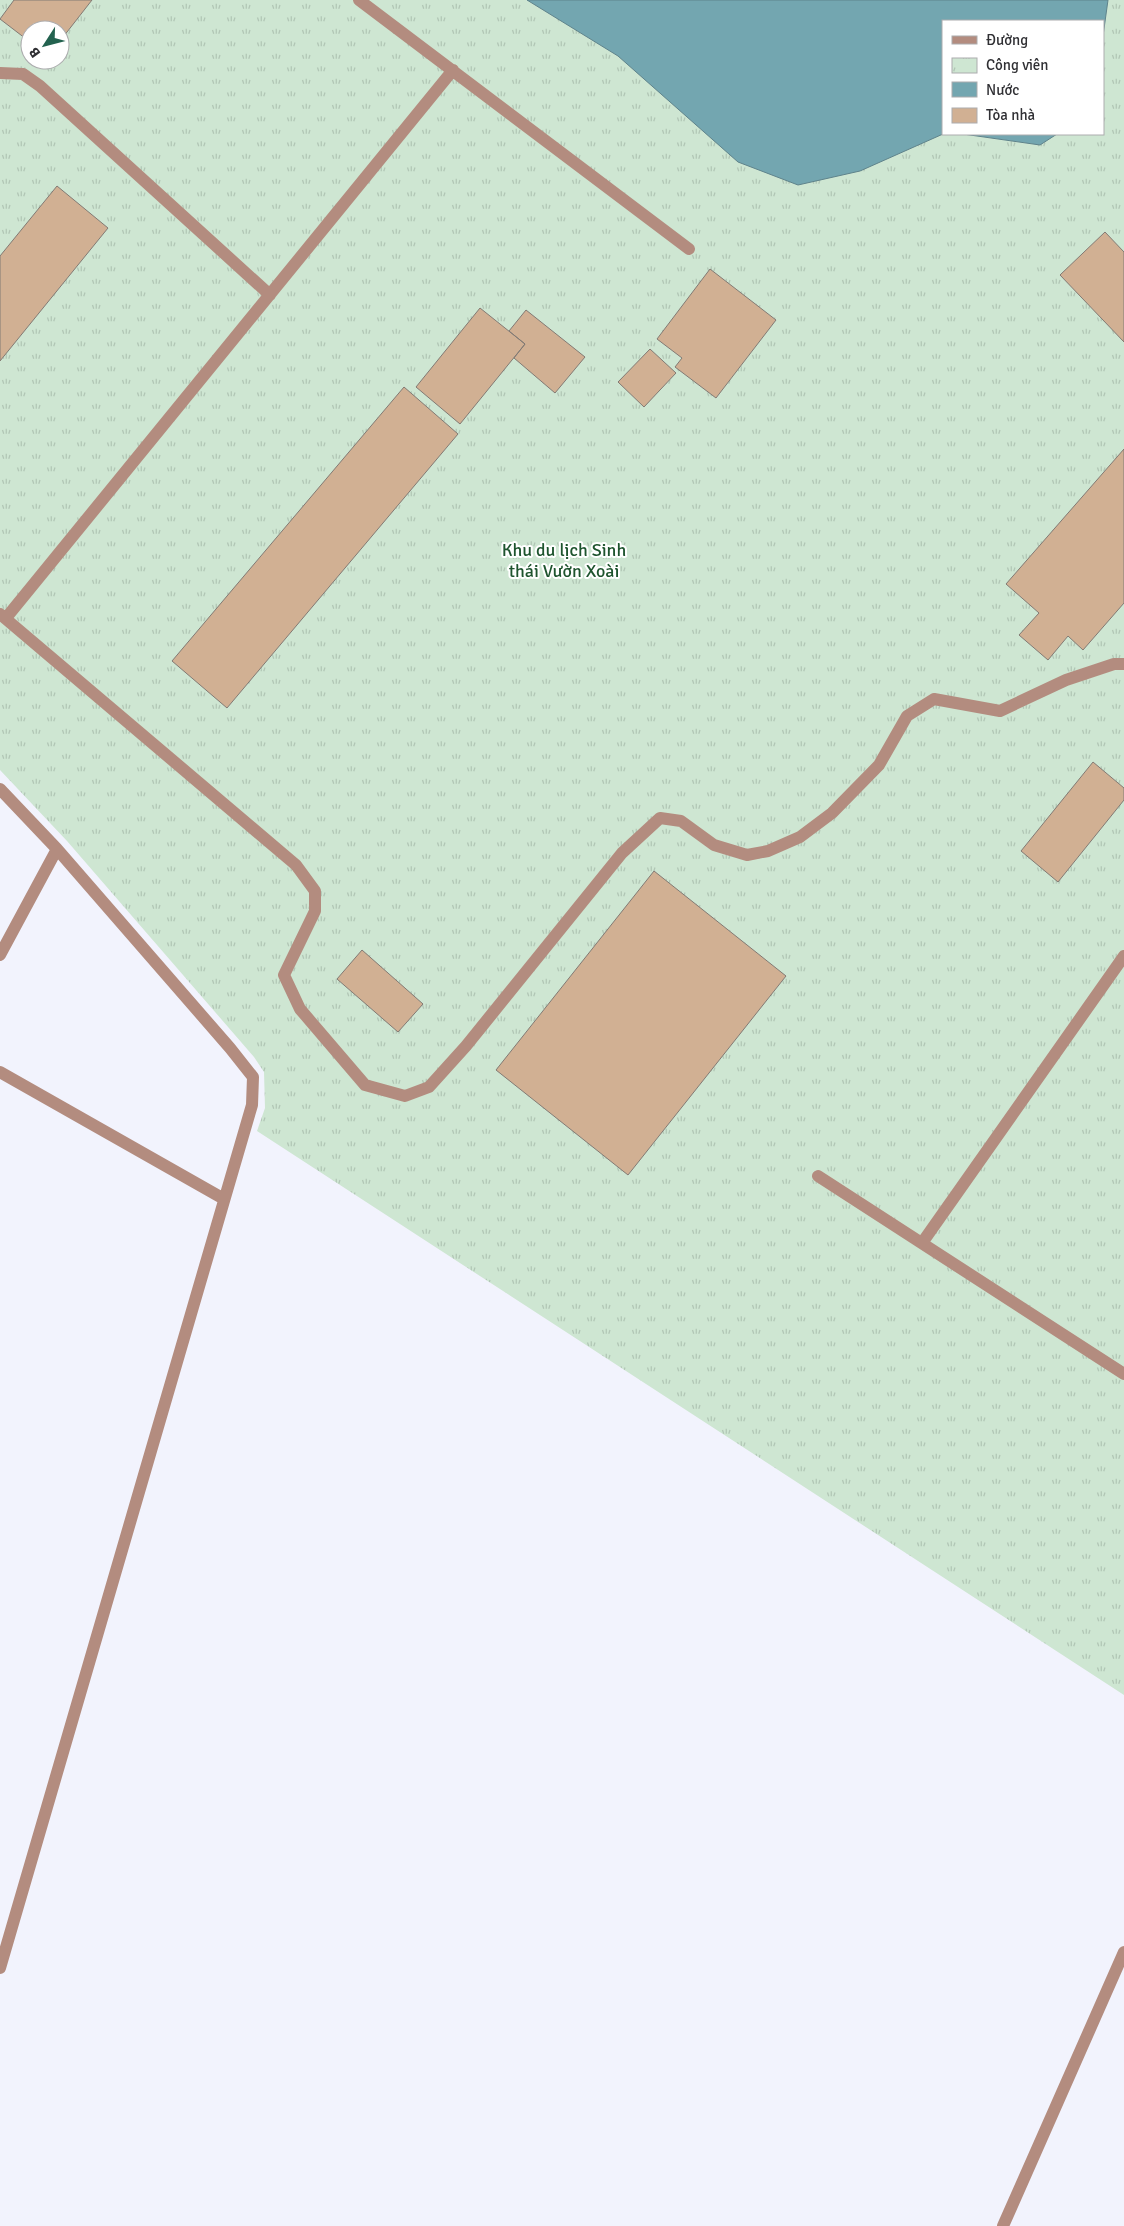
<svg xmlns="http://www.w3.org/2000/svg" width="1124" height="2226" viewBox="0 0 1124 2226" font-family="Signika,sans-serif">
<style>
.park{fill:url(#park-tufts);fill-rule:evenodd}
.water{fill:#73a6b0;stroke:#5f838b}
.building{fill:#d1b093;stroke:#827a74}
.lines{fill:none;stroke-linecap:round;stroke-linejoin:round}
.minor{stroke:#b38c7f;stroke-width:12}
.labels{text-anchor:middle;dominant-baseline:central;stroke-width:4;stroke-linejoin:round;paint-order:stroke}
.park-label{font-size:18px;fill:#1e542e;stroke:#fff}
</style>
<defs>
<pattern id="park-tufts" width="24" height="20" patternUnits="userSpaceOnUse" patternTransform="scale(1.25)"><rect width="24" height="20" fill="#cee6d2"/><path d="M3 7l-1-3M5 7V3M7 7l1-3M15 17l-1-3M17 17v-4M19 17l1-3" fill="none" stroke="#b1c6b5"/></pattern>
</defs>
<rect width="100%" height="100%" fill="#f2f3fd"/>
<path class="park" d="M 0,0 L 1124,0 L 1124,1695 L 257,1131 L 265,1108 L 264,1072 L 254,1057 L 67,841 L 0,770 ZM 943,21 L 1103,21 L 1103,134 L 943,134 ZM 30,30 L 60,30 L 60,60 L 30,60 Z"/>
<path class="water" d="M 527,0 L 1108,0 L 1103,36 L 1103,21 L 943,21 L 943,134 L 860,171 L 798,185 L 738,162 L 618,56 Z
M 963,134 L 1057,134 L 1040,145 Z"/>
<path class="building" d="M 14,0 L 92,0 L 60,41 L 60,30 L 30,30 L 30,42 L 0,19 Z
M 57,186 L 108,228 L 0,361 L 0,256 Z
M 1105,232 L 1124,252 L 1124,342 L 1060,275 Z
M 710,269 L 776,320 L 716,398 L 675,367 L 682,358 L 657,339 Z
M 480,308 L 525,344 L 460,424 L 416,387 Z
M 526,310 L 585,357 L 555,393 L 514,358 L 525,344 L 509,331 Z
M 650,349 L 676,373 L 644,407 L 618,382 Z
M 404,387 L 458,434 L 227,708 L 172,661 Z
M 1124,449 L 1124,603 L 1083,650 L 1068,636 L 1048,660 L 1019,635 L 1039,613 L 1006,584 Z
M 1093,762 L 1124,788 L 1124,800 L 1058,882 L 1021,851 Z
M 654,871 L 786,976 L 628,1175 L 496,1070 Z
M 362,950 L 423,1004 L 398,1032 L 337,979 Z"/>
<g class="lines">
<path class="minor" d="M 359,0 L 689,249
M 0,73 L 23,74 L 40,86 L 270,295
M 0,614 L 296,865 L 315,891 L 315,911 L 284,975 L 300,1009 L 365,1085 L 405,1096 L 429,1087 L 466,1046 L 622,853 L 660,818 L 681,821 L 714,845 L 747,855 L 768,851 L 800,837 L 832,813 L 879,765 L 907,716 L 934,699 L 1000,711 L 1066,680 L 1114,664 L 1124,664
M 6,618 L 453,70
M 0,789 L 57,849 L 230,1048 L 253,1077 L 252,1105 L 0,1968
M 0,955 L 57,849
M 0,1072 L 224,1199
M 818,1176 L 1124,1374
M 922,1243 L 1124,956
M 1003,2226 L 1124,1952"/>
</g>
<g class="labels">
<g class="park-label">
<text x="564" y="550">Khu du lịch Sinh<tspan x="564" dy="21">thái Vườn Xoài</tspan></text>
</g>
</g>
<rect x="942" y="20" width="162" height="115" fill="#ffffff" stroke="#acacae"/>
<rect x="952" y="36" width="25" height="8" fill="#b38c7f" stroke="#acacae"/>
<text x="986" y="45" font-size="15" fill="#303034">Đường</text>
<rect x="952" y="58" width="25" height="15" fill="url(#park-tufts)" stroke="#acacae"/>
<text x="986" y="70" font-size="15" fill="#303034">Công viên</text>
<rect x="952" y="82" width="25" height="15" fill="#73a6b0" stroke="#acacae"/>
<text x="986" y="95" font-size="15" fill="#303034">Nước</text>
<rect x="952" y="108" width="25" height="15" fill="#d1b093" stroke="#acacae"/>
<text x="986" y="120" font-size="15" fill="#303034">Tòa nhà</text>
<g transform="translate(45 45) rotate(234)"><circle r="24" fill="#ffffff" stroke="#acacae"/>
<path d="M0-4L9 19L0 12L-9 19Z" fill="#23624f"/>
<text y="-8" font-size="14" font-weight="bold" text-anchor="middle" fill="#303034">B</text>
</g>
</svg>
